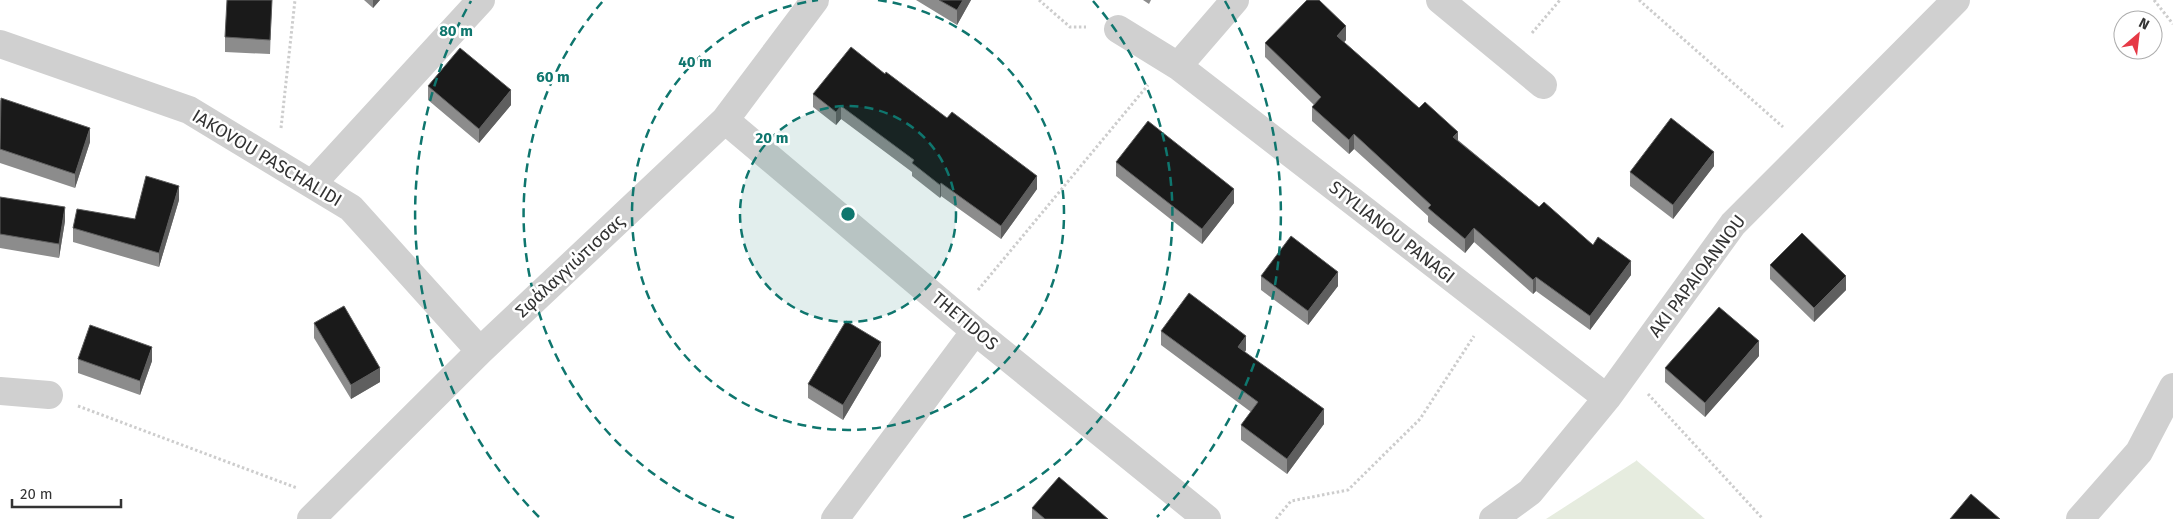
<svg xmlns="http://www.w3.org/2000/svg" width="2173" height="519" viewBox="0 0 2173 519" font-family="'Fira Sans',sans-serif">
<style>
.green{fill:#e6ecdf}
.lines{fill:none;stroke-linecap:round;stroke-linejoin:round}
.path{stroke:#cdcdcd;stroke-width:3;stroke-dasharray:2.5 2.5;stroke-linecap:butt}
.minor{stroke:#d0d0d0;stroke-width:28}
.wall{fill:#8c8c8c}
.shaded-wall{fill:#5f5f5f}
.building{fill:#1a1a1a;stroke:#5f5f5f}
.ring{fill:none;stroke:#0f766e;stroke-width:2.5;stroke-dasharray:9 6}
.labels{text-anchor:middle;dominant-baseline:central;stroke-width:5;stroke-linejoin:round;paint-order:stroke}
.street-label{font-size:18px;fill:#333;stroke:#fff}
.centre{fill:#0f766e;stroke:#fff;stroke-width:2.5}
.ring-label{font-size:15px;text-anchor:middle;font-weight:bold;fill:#0f766e;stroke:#fff;stroke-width:5;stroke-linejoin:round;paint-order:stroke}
</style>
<rect width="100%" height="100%" fill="#fff"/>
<path class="green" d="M 1636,460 L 1705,519 L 1546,519 L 1636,461 Z"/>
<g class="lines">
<path class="path" d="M 1039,0 L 1070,27 L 1086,27
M 1639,0 L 1783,127
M 2154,0 L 2173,24
M 1532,33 L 1560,0
M 281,128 L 295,0
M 978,290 L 1148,85
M 1648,394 L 1763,519
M 78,406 L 297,488
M 1276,519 L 1291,501 L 1348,490 L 1420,419 L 1474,336"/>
<path class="minor" d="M 1440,0 L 1543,85
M 1118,29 L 1178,66 L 1607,398
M 0,44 L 189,110 L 351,208 L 480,351
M 1178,66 L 1235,0
M 725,120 L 975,331 L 1207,519
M 312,184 L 481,0
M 0,391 L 49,395
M 311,519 L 480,351 L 725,120 L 815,0
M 835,519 L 975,331
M 1493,519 L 1530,492 L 1607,398 L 1733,224 L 1956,0
M 2080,519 L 2139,452 L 2173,387"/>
</g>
<path class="wall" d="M 272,0 L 270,54 L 225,52 L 225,37 Z
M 364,0 L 380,0 L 373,8 Z
M 916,0 L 971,0 L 957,25 Z
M 1143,0 L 1151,0 L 1149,4 Z
M 1346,40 L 1344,42 L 1419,108 L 1458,140 L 1539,207 L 1593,245 L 1631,275 L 1590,330 L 1536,291 L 1533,294 L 1474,242 L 1465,253 L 1428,222 L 1428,216 L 1354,149 L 1349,154 L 1312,121 L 1312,107 L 1314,105 L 1265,57 L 1265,43 Z
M 885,74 L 1037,189 L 1001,239 L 941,196 L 940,198 L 912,176 L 912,172 L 841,119 L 836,125 L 813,107 L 813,94 Z
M 428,86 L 511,105 L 479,143 L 428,100 Z
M 0,100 L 90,142 L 75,188 L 0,163 Z
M 1116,162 L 1234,203 L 1202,244 L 1116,176 Z
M 1714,166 L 1673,219 L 1630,186 L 1630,172 Z
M 0,197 L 65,221 L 59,258 L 0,248 Z
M 179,200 L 159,267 L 73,242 L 73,228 L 135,219 Z
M 1770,265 L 1846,290 L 1814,322 L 1770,279 Z
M 1261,276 L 1338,286 L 1308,325 L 1261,290 Z
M 314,323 L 380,382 L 351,399 L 314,338 Z
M 1161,331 L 1246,350 L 1245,352 L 1324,424 L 1287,474 L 1241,440 L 1241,425 L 1251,412 L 1161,345 Z
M 881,356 L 843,420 L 808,398 L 808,384 Z
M 1759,356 L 1705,417 L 1665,382 L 1665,368 Z
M 78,359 L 152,361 L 140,395 L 78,373 Z
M 1032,508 L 1108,519 L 1032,519 Z"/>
<path class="shaded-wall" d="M 373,0 L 380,0 L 373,8 Z
M 963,0 L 971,0 L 957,25 L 957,10 Z
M 1346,26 L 1346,40 L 1337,50 L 1337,36 Z
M 511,90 L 511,105 L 479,143 L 479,129 Z
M 841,106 L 841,119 L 836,125 L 836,112 Z
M 90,128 L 90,142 L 75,188 L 75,174 Z
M 1458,132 L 1458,146 L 1453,137 Z
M 1354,134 L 1354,149 L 1349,154 L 1349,140 Z
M 1714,152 L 1714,166 L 1673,219 L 1673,205 Z
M 1037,176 L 1037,189 L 1001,239 L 1001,226 Z
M 941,183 L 941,196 L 940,198 L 940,185 Z
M 179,186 L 179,200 L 159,267 L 159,253 Z
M 1234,189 L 1234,203 L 1202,244 L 1202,229 Z
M 65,207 L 65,221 L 59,258 L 59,244 Z
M 1474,228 L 1474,242 L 1465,253 L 1465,239 Z
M 1631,261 L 1631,275 L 1590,330 L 1590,316 Z
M 1338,272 L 1338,286 L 1308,325 L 1308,311 Z
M 1846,276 L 1846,290 L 1814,322 L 1814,308 Z
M 1536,277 L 1536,291 L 1533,294 L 1533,280 Z
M 1246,336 L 1246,350 L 1238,361 L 1238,347 Z
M 1759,341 L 1759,356 L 1705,417 L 1705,403 Z
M 881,342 L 881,356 L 843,420 L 843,405 Z
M 152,347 L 152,361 L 140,395 L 140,381 Z
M 380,368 L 380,382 L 351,399 L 351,385 Z
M 1324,409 L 1324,424 L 1287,474 L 1287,459 Z"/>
<path class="building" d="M 227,0 L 272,0 L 270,40 L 225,37 Z
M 939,0 L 963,0 L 957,10 Z
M 1307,0 L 1319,0 L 1346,26 L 1337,36 L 1419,108 L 1425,102 L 1458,132 L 1453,137 L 1539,207 L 1544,202 L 1593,245 L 1598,237 L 1631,261 L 1590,316 L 1536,277 L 1533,280 L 1474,228 L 1465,239 L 1428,208 L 1431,205 L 1354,134 L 1349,140 L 1312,107 L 1321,97 L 1265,43 Z
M 851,47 L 885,74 L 886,72 L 947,118 L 952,112 L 1037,176 L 1001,226 L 941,183 L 940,185 L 912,163 L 914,160 L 841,106 L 836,112 L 813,94 Z
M 460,48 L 511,90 L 479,129 L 428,86 Z
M 1,98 L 90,128 L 75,174 L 0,149 Z
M 1671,118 L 1714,152 L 1673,205 L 1630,172 Z
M 1148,121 L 1234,189 L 1202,229 L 1116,162 Z
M 146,176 L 179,186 L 159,253 L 73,228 L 77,209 L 135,219 Z
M 0,197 L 65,207 L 59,244 L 0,234 Z
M 1802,233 L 1846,276 L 1814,308 L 1770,265 Z
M 1291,236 L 1338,272 L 1308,311 L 1261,276 Z
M 1189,293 L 1246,336 L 1238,347 L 1324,409 L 1287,459 L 1241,425 L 1258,402 L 1161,331 Z
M 344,306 L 380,368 L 351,385 L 314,323 Z
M 1719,307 L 1759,341 L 1705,403 L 1665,368 Z
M 846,321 L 881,342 L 843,405 L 808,384 Z
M 90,325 L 152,347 L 140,381 L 78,359 Z
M 1059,477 L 1108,519 L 1045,519 L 1032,508 Z
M 1971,494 L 2000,519 L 1950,519 Z"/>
<circle cx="848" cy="214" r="108" fill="#0f766e" fill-opacity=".12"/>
<g class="ring">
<circle cx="848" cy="214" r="108"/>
<path d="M878 0A216 216 0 1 1 818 0"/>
<path d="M734 518A325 325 0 0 1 603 1M1093 1A325 325 0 0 1 962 518"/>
<path d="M539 517A433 433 0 0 1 471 1M1225 1A433 433 0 0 1 1157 517"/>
</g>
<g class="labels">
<g class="street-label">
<text transform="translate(267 158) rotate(31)">IAKOVOU PASCHALIDI</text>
<text transform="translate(1392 232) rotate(38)">STYLIANOU PANAGI</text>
<text transform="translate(570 266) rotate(-43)">Σφάλαγγιώτισσας</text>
<text transform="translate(1697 276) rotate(-53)">AKI PAPAIOANNOU</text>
<text transform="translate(965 321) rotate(40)">THETIDOS</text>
</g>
</g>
<circle cx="848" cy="214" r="8" class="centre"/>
<g class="ring-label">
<text x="456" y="36">80 m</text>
<text x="695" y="67">40 m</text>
<text x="553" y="82">60 m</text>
<text x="772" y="143">20 m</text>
</g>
<g transform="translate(2138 35) rotate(28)"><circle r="24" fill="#ffffff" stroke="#adadad"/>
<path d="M0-4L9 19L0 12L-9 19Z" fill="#e63946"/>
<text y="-8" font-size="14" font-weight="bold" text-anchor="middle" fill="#333333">N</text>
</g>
<path d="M12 499v8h109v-8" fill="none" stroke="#333333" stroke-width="2.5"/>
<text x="20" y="499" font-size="15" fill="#333333" stroke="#ffffff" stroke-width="4" paint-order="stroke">20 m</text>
</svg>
